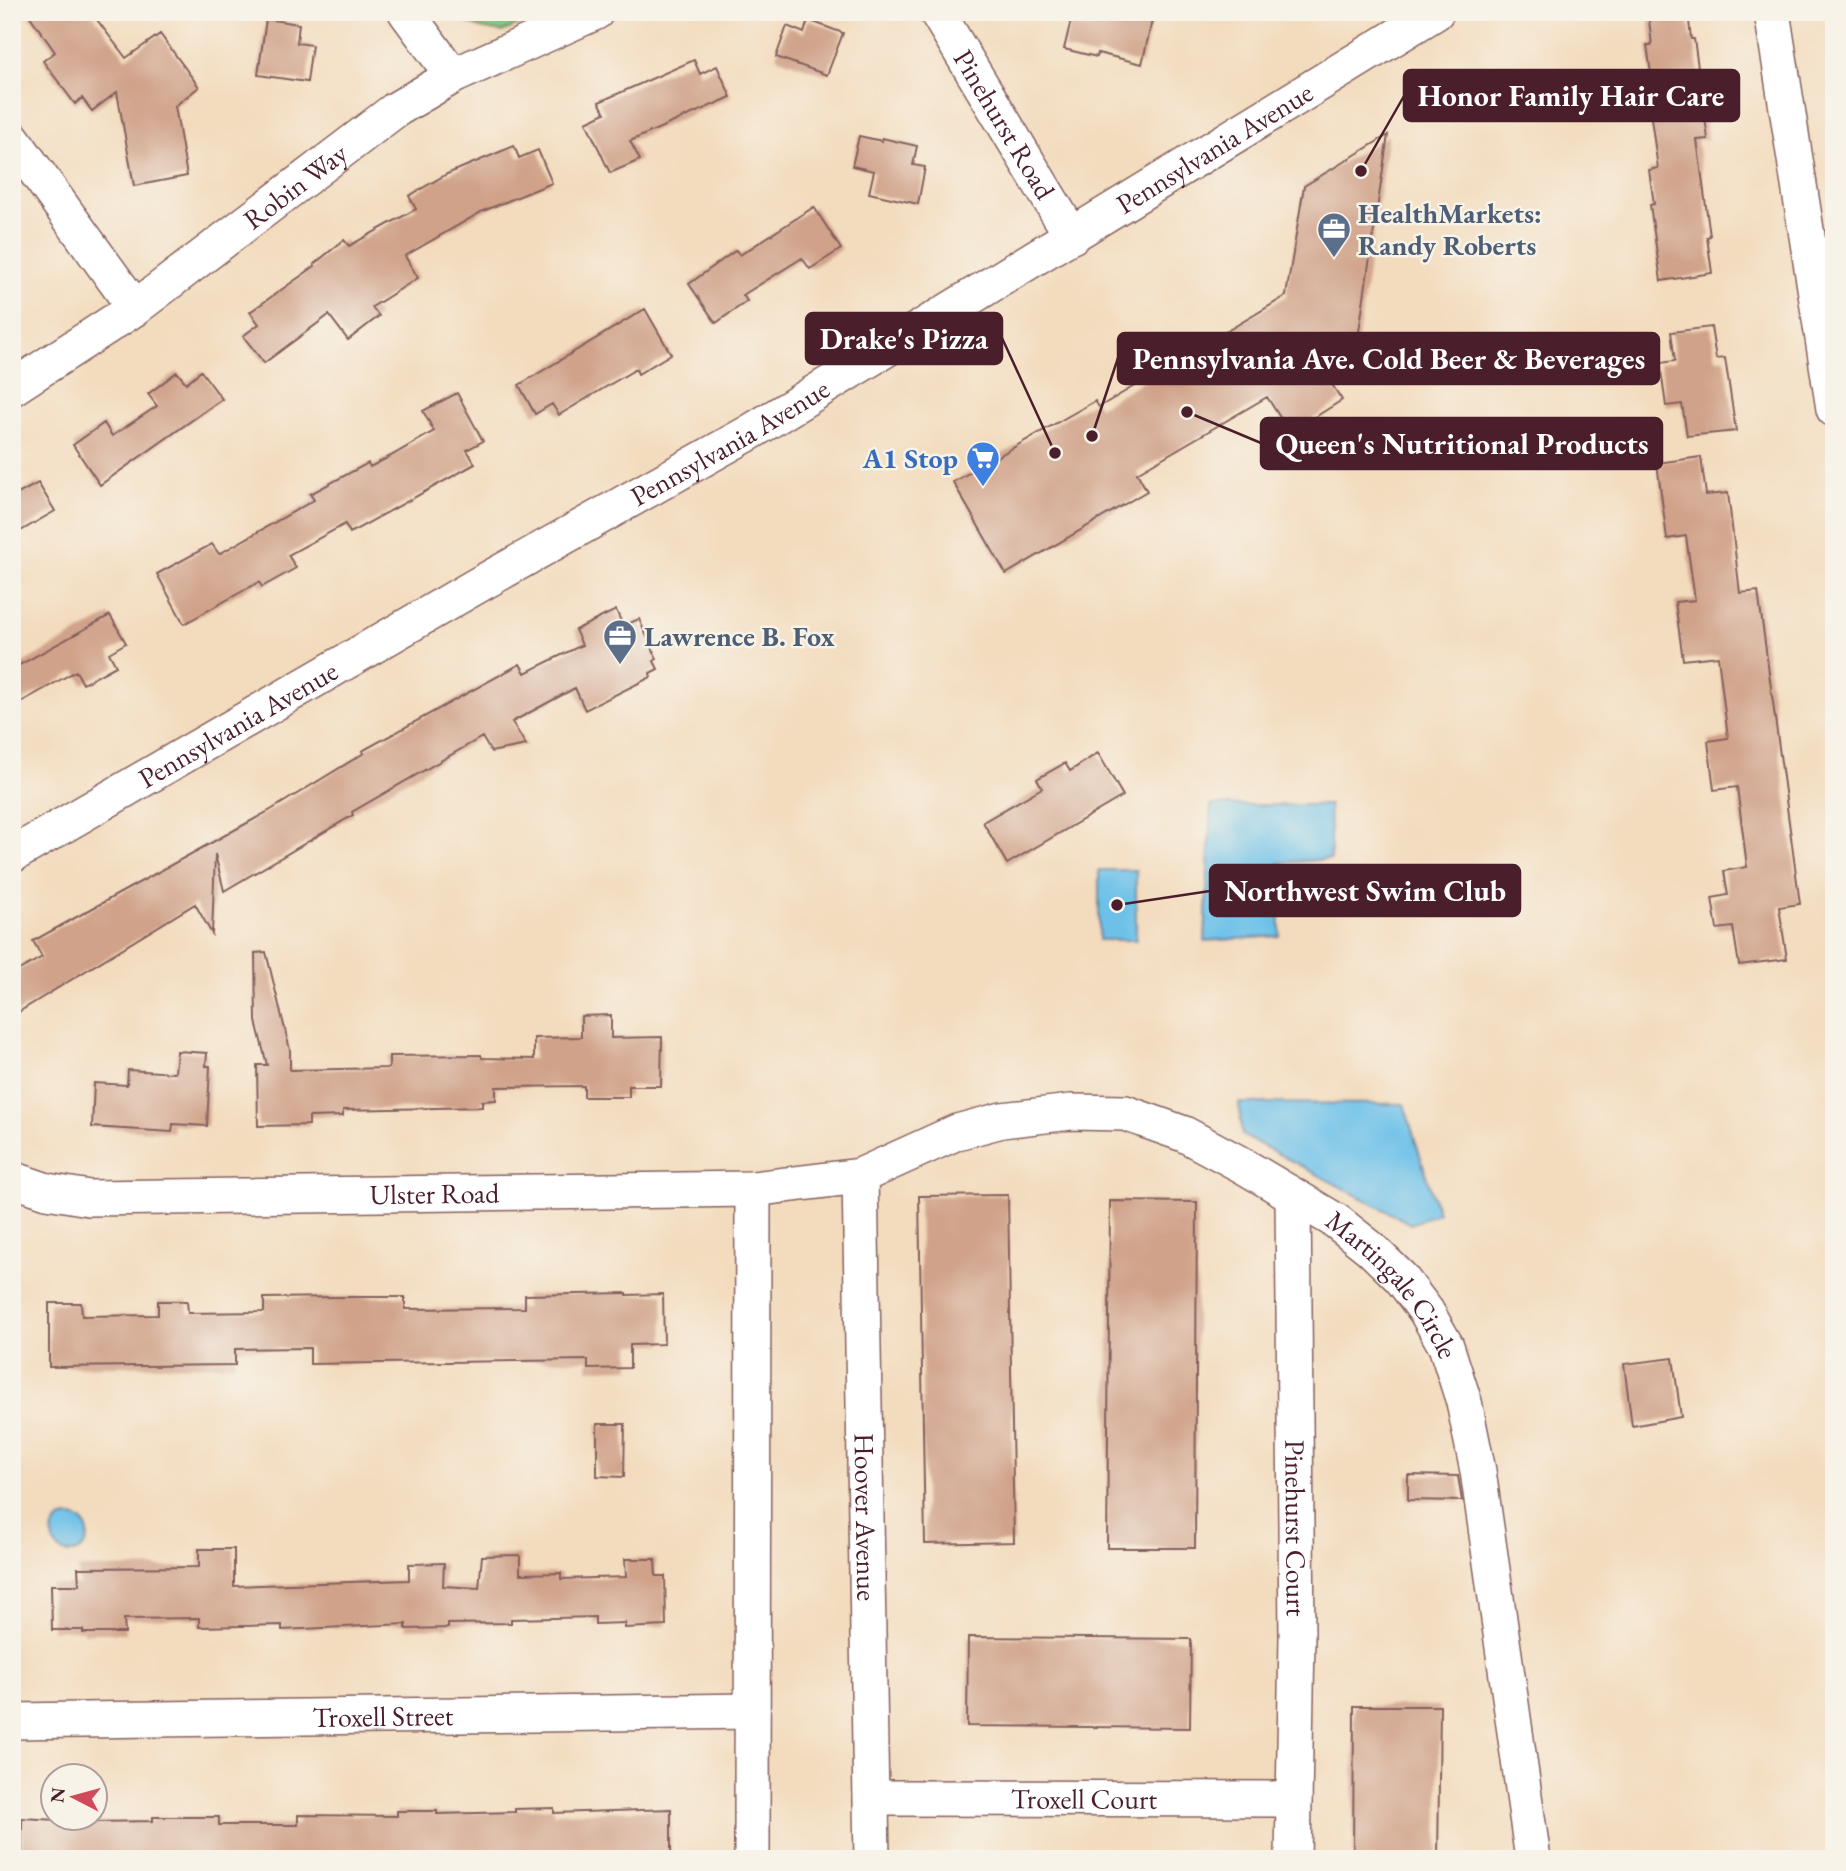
<svg xmlns="http://www.w3.org/2000/svg" width="1846" height="1871" viewBox="0 0 1846 1871" font-family="'EB Garamond',serif">
<style>
.green{fill:#84c780;stroke:#677356;stroke-width:2}
.water{fill:#6dc1e9;stroke:#5c708a;stroke-width:2}
.building{fill:#d0a289}
.lines{fill:none;stroke-linecap:round;stroke-linejoin:round}
.minor-casing{stroke:#85615e;stroke-width:38}
.minor{stroke:#fff;stroke-width:35}
.labels{text-anchor:middle;dominant-baseline:central;stroke-width:5;stroke-linejoin:round;paint-order:stroke}
.street-label{font-size:28px;fill:#4a1f2b;stroke:#f7f3e8}
.service-label{font-size:28px;font-weight:bold;fill:#4e5e75;stroke:#f7f3e8;text-anchor:start}
.shop-label{font-size:28px;font-weight:bold;fill:#366cbe;stroke:#f7f3e8;text-anchor:end}
.leader{fill:none;stroke:#4a1f2b;stroke-width:2.5}
.callout-dot{fill:#4a1f2b;stroke:#f7f3e8;stroke-width:2.5}
.callout{fill:#4a1f2b;stroke:#4a1f2b;stroke-width:2.5}
.callout-label{font-size:30px;text-anchor:middle;font-weight:bold;fill:#fff}
</style>
<rect width="100%" height="100%" fill="#f7f3e8"/>
<filter id="ink" filterUnits="userSpaceOnUse"><feTurbulence type="fractalNoise" baseFrequency=".0143" numOctaves="2"/><feDisplacementMap in="SourceGraphic" scale="14" xChannelSelector="R" yChannelSelector="G"/><feConvolveMatrix kernelMatrix="1 2 1 2 8 2 1 2 1" color-interpolation-filters="sRGB"/></filter>
<filter id="wash" filterUnits="userSpaceOnUse"><feTurbulence type="fractalNoise" baseFrequency=".00686" numOctaves="4" result="noise"/><feDisplacementMap in="SourceGraphic" scale="28" xChannelSelector="R" yChannelSelector="G"/><feGaussianBlur stdDeviation="1.57" result="paint"/><feColorMatrix in="noise" values="0 0 0 0 0 0 0 0 0 0 0 0 0 0 0 0 0 1.4 0 .05"/><feComposite in="paint" operator="in"/></filter>
<g filter="url(#wash)">
<rect width="100%" height="100%" fill="#f3dbbd"/>
<path class="green" d="M 444,12 L 546,12 L 502,32 L 480,28 Z"/>
<path class="water" d="M 1211,805 L 1329,805 L 1331,859 L 1279,863 L 1280,936 L 1205,941 Z
M 1099,870 L 1136,870 L 1136,940 L 1099,940 Z
M 1239,1103 L 1404,1104 L 1438,1213 L 1411,1224 L 1242,1135 Z
M52 1535a18 18 0 1 1 36 0a18 18 0 1 1-36 0Z"/>
<g id="blocks">
<path class="building" d="M 27,12 L 91,12 L 126,58 L 160,34 L 199,87 L 175,106 L 187,176 L 134,186 L 117,92 L 92,111 L 82,98 L 75,104 L 43,61 L 55,52 Z
M 1073,12 L 1106,19 L 1108,12 L 1154,12 L 1142,64 L 1098,53 L 1097,57 L 1064,49 Z
M 1648,12 L 1688,12 L 1691,39 L 1694,39 L 1708,139 L 1697,140 L 1710,236 L 1707,237 L 1712,273 L 1661,281 L 1650,205 L 1654,204 L 1649,170 L 1658,168 L 1649,104 L 1655,103 L 1647,45 L 1652,45 Z
M 266,19 L 299,24 L 297,43 L 312,45 L 307,82 L 258,75 Z
M 808,20 L 843,33 L 827,75 L 776,57 L 787,26 L 804,33 Z
M 694,60 L 700,74 L 717,66 L 731,97 L 630,141 L 640,160 L 610,173 L 586,122 L 605,113 L 599,102 Z
M 1388,135 L 1357,345 L 1320,366 L 1342,400 L 1290,433 L 1267,397 L 1137,473 L 1147,491 L 1006,574 L 953,482 L 1095,401 L 1099,407 L 1286,296 L 1304,186 Z
M 859,136 L 882,141 L 882,138 L 917,146 L 913,165 L 925,167 L 918,204 L 869,193 L 874,171 L 852,166 Z
M 514,146 L 519,158 L 538,150 L 552,183 L 483,211 L 405,256 L 418,278 L 372,307 L 379,316 L 348,340 L 329,315 L 264,363 L 243,336 L 259,324 L 250,312 L 315,266 L 314,264 L 344,240 L 349,246 L 416,209 L 409,196 L 447,174 Z
M 814,207 L 841,249 L 810,269 L 802,258 L 743,295 L 747,301 L 716,323 L 689,284 L 736,250 L 740,255 Z
M 645,309 L 671,354 L 638,374 L 636,369 L 559,415 L 552,404 L 535,414 L 519,385 Z
M 1711,327 L 1716,359 L 1725,358 L 1736,431 L 1687,436 L 1682,404 L 1666,406 L 1660,363 L 1675,361 L 1671,332 Z
M 201,371 L 222,399 L 100,485 L 73,445 L 104,423 L 112,436 L 157,406 L 148,394 L 177,372 L 186,383 Z
M 457,393 L 483,441 L 467,450 L 475,464 L 350,533 L 345,524 L 288,555 L 296,568 L 262,587 L 259,582 L 184,624 L 157,574 L 212,544 L 219,554 L 314,500 L 310,494 L 368,463 L 370,467 L 389,457 L 434,431 L 423,411 Z
M 1701,457 L 1706,495 L 1728,493 L 1740,593 L 1758,591 L 1800,904 L 1779,907 L 1787,959 L 1739,965 L 1733,927 L 1717,929 L 1712,898 L 1728,895 L 1724,871 L 1747,867 L 1737,787 L 1714,790 L 1708,741 L 1728,738 L 1718,656 L 1683,660 L 1675,602 L 1695,600 L 1686,536 L 1667,539 L 1657,463 Z
M 38,483 L 55,511 L 12,536 L 12,497 Z
M 616,610 L 623,626 L 639,619 L 657,659 L 654,661 L 658,669 L 650,673 L 651,677 L 585,710 L 575,688 L 512,722 L 526,745 L 491,752 L 482,737 L 352,812 L 353,815 L 224,891 L 215,854 L 212,934 L 195,904 L 12,1016 L 12,974 L 42,957 L 33,941 L 269,811 L 364,753 L 362,751 L 520,664 L 525,673 L 582,645 L 575,630 Z
M 110,615 L 126,643 L 109,653 L 116,666 L 83,684 L 76,671 L 12,707 L 12,669 Z
M 1098,753 L 1123,796 L 1007,864 L 983,822 L 1042,788 L 1037,779 L 1065,763 L 1070,771 Z
M 266,952 L 290,1050 L 290,1070 L 389,1068 L 389,1056 L 481,1055 L 482,1058 L 534,1059 L 534,1038 L 581,1037 L 581,1016 L 611,1015 L 611,1038 L 662,1037 L 661,1086 L 629,1086 L 629,1097 L 584,1097 L 584,1086 L 496,1087 L 496,1100 L 482,1101 L 482,1107 L 343,1110 L 343,1116 L 309,1117 L 309,1125 L 258,1126 L 257,1065 L 267,1065 L 256,1021 L 255,953 Z
M 177,1051 L 207,1053 L 206,1066 L 210,1066 L 207,1126 L 173,1124 L 172,1132 L 92,1127 L 94,1083 L 127,1085 L 128,1070 L 175,1073 Z
M 1008,1195 L 1014,1542 L 925,1544 L 919,1196 Z
M 1110,1201 L 1197,1202 L 1195,1548 L 1107,1548 Z
M 627,1293 L 627,1295 L 663,1294 L 664,1344 L 630,1345 L 630,1368 L 588,1369 L 588,1360 L 310,1364 L 310,1348 L 235,1349 L 235,1365 L 49,1367 L 49,1303 L 81,1303 L 82,1316 L 158,1315 L 158,1301 L 187,1301 L 188,1313 L 264,1312 L 264,1298 L 341,1297 L 405,1297 L 405,1309 L 525,1308 L 525,1295 Z
M 1673,1358 L 1681,1417 L 1632,1426 L 1624,1364 Z
M 597,1424 L 625,1424 L 624,1477 L 597,1476 Z
M 1408,1475 L 1458,1476 L 1462,1501 L 1408,1500 Z
M 199,1549 L 234,1549 L 234,1586 L 409,1580 L 409,1564 L 444,1563 L 443,1586 L 479,1588 L 482,1556 L 520,1555 L 520,1574 L 561,1573 L 561,1579 L 626,1577 L 625,1559 L 655,1559 L 656,1576 L 665,1576 L 666,1626 L 625,1628 L 625,1623 L 595,1624 L 595,1617 L 511,1619 L 511,1623 L 448,1624 L 448,1628 L 406,1629 L 406,1624 L 282,1630 L 282,1625 L 199,1627 L 199,1618 L 124,1619 L 125,1633 L 83,1633 L 83,1630 L 52,1630 L 51,1585 L 79,1585 L 78,1568 L 199,1567 Z
M 968,1637 L 1191,1639 L 1190,1728 L 967,1726 Z
M 1354,1706 L 1440,1706 L 1438,1859 L 1353,1859 Z
M 554,1808 L 554,1813 L 671,1809 L 671,1859 L 631,1859 L 631,1853 L 555,1853 L 555,1859 L 22,1859 L 22,1818 L 94,1822 L 153,1821 L 153,1817 L 219,1817 L 219,1825 L 298,1825 L 298,1815 L 397,1816 L 397,1811 L 437,1811 L 437,1814 L 515,1812 L 515,1809 Z"/>
</g>
</g>
<g filter="url(#ink)">
<use href="#blocks" fill-opacity="0" stroke="#85615e" stroke-width="2"/>
<g class="lines">
<g class="minor-casing">
<g id="minor">
<path d="M 406,12 L 453,76"/>
<path id="s1" d="M 937,12 L 1072,236"/>
<path d="M 1772,12 L 1834,409"/>
<path d="M 12,138 L 135,308"/>
<path id="s2" d="M 12,388 L 135,308 L 395,110 L 453,76 L 596,12"/>
<path id="s3" d="M 12,855 L 478,585 L 749,433 L 1436,12"/>
<path id="s4" d="M 860,1176 L 872,1859"/>
<path id="s5" d="M 12,1179 L 47,1191 L 89,1198 L 753,1189 L 860,1176 L 957,1132 L 1002,1120 L 1071,1112 L 1125,1113 L 1184,1134 L 1242,1165 L 1336,1221 L 1370,1248 L 1401,1278 L 1426,1311 L 1446,1346 L 1464,1402 L 1478,1471 L 1533,1859"/>
<path id="s6" d="M 1293,1197 L 1297,1637 L 1293,1859"/>
<path id="s7" d="M 12,1721 L 752,1711"/>
<path id="s8" d="M 872,1798 L 1294,1799"/>
<path d="M 752,1859 L 753,1189"/>
</g>
</g>
<use href="#minor" class="minor"/>
</g>
</g>
<defs>
<g id="office-pin" transform="scale(1.75)"><path d="M0 17L-7.5 6A9.5 9.5 0 1 1 7.5 6Z" fill="#5c6f8a" stroke="#f7f3e8"/><path d="M-6-3h4V-5.5h4V-3h4V5H-6ZM-1-4.5V-3h2v-1.5ZM-6 0V1H6V0Z" fill="#fff"/></g>
<g id="supermarket-pin" transform="scale(1.75)"><path d="M0 17L-7.5 6A9.5 9.5 0 1 1 7.5 6Z" fill="#3f7fe0" stroke="#f7f3e8"/><path d="M-6-5.5h2.5l.6 2H6L4.5 2H-2.5L-4.4-4H-6ZM-1.5 3.2a1.3 1.3 0 1 0 .1 0ZM3 3.2a1.3 1.3 0 1 0 .1 0Z" fill="#fff"/></g>
</defs>
<g fill-rule="evenodd">
<use href="#office-pin" x="1334" y="229"/>
<use href="#supermarket-pin" x="983" y="458"/>
<use href="#office-pin" x="620" y="636"/>
</g>
<g class="labels">
<g class="street-label">
<text stroke="none"><textPath href="#s1" startOffset="131">Pinehurst Road</textPath></text>
<text stroke="none"><textPath href="#s3" startOffset="1395">Pennsylvania Avenue</textPath></text>
<text stroke="none"><textPath href="#s2" startOffset="348">Robin Way</textPath></text>
<text stroke="none"><textPath href="#s3" startOffset="828">Pennsylvania Avenue</textPath></text>
<text stroke="none"><textPath href="#s3" startOffset="261">Pennsylvania Avenue</textPath></text>
<text stroke="none"><textPath href="#s5" startOffset="425">Ulster Road</textPath></text>
<text stroke="none"><textPath href="#s5" startOffset="1452">Martingale Circle</textPath></text>
<text stroke="none"><textPath href="#s4" startOffset="341">Hoover Avenue</textPath></text>
<text stroke="none"><textPath href="#s6" startOffset="331">Pinehurst Court</textPath></text>
<text stroke="none"><textPath href="#s7" startOffset="371">Troxell Street</textPath></text>
<text stroke="none"><textPath href="#s8" startOffset="212">Troxell Court</textPath></text>
</g>
<g class="service-label">
<text x="1358" y="213">HealthMarkets:<tspan x="1358" dy="32">Randy Roberts</tspan></text>
<text x="644" y="636">Lawrence B. Fox</text>
</g>
<g class="shop-label">
<text x="958" y="458">A1 Stop</text>
</g>
</g>
<path class="leader" d="M1361 171L1404 96M1055 453L1002 338M1092 436L1118 358M1187 412L1261 443M1117 905L1210 891"/>
<g class="callout-dot">
<circle cx="1361" cy="171" r="7"/>
<circle cx="1055" cy="453" r="7"/>
<circle cx="1092" cy="436" r="7"/>
<circle cx="1187" cy="412" r="7"/>
<circle cx="1117" cy="905" r="7"/>
</g>
<g class="callout">
<rect x="1404" y="70" width="335" height="51" rx="7"/>
<rect x="806" y="313" width="196" height="51" rx="7"/>
<rect x="1118" y="333" width="541" height="51" rx="7"/>
<rect x="1261" y="418" width="401" height="51" rx="7"/>
<rect x="1210" y="865" width="310" height="51" rx="7"/>
</g>
<g class="callout-label">
<text x="1571" y="106">Honor Family Hair Care</text>
<text x="904" y="349">Drake's Pizza</text>
<text x="1389" y="369">Pennsylvania Ave. Cold Beer &amp; Beverages</text>
<text x="1462" y="454">Queen's Nutritional Products</text>
<text x="1365" y="901">Northwest Swim Club</text>
</g>
<rect width="1846" height="1871" fill="none" stroke="#f7f3e8" stroke-width="42"/>
<g transform="translate(74 1797) rotate(276)"><circle r="33" fill="#f7f3e8" stroke="#b29e9c" stroke-width="2"/>
<path d="M0-5L12 26L0 18L-12 26Z" fill="#d1495b"/>
<text y="-10" font-size="19" font-weight="bold" text-anchor="middle" fill="#4a1f2b">N</text>
</g>
</svg>
